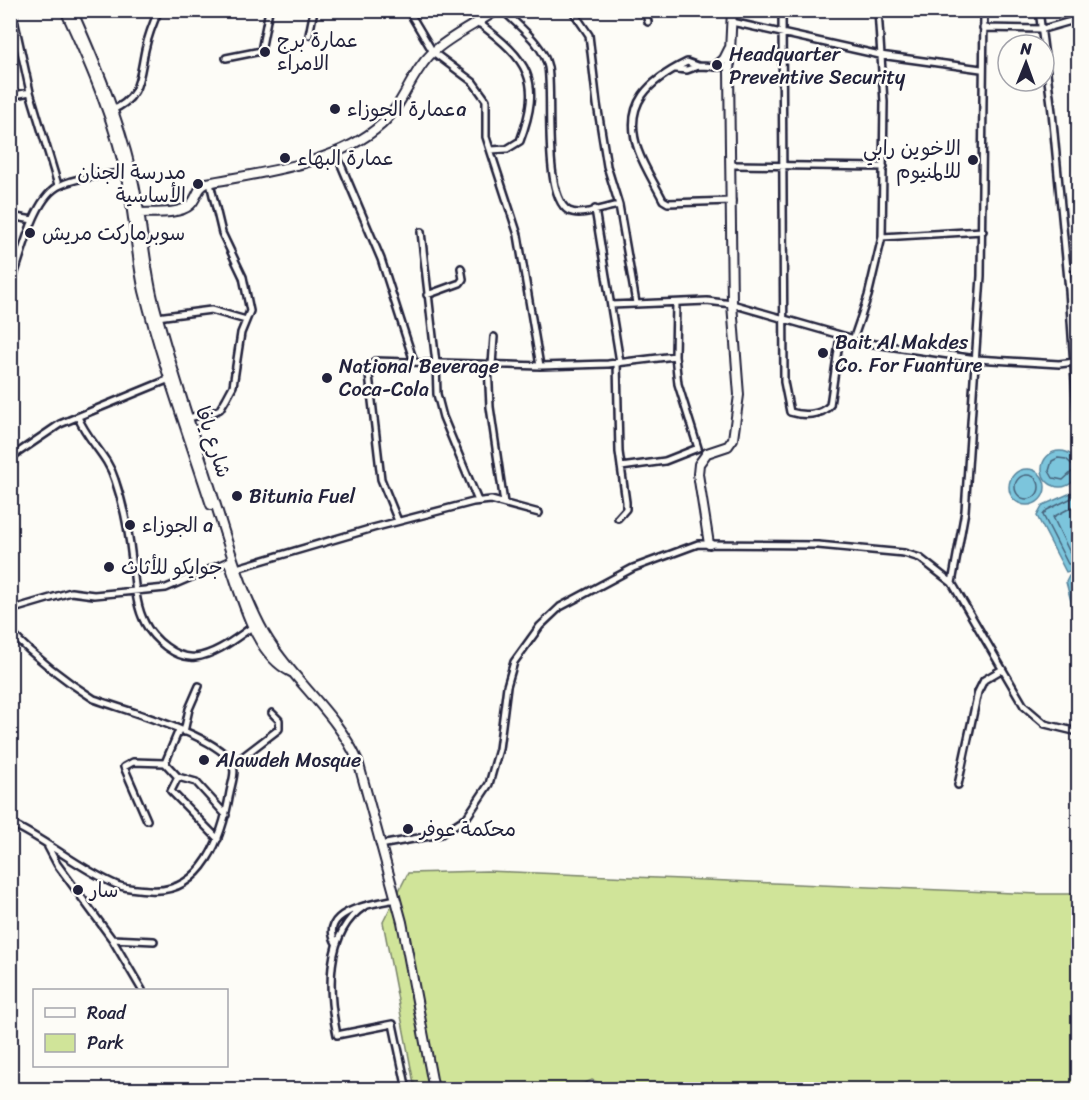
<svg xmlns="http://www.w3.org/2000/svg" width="1089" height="1100" viewBox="0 0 1089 1100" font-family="Sriracha,'Playpen Sans Arabic',sans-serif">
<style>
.green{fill:#d0e499;stroke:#79836a;stroke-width:1.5}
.water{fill:#7cc5dc;stroke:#58849c;stroke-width:1.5}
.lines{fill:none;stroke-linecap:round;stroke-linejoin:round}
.shore{stroke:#46637b;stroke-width:1.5}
.street-casing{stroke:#22223b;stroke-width:10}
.secondary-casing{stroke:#22223b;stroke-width:12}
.street{stroke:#fdfcf7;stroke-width:5}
.secondary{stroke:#fdfcf7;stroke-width:8}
.poi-dot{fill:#22223b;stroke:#fdfcf7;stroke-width:2}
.labels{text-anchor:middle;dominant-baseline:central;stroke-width:5;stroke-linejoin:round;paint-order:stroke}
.poi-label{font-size:20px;fill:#22223b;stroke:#fdfcf7;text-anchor:start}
.street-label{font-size:20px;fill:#22223b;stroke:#fdfcf7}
</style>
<rect width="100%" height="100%" fill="#fdfcf7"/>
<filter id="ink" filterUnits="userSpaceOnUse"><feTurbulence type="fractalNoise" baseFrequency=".0167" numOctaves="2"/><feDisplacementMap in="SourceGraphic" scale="12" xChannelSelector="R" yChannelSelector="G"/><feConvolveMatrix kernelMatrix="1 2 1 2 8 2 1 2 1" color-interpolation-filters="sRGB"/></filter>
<g filter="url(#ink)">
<path class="green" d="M 487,871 L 1039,894 L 1075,894 L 1078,891 L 1078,1089 L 618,1090 L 592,1080 L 571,1089 L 415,1089 L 383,922 L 408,873 Z"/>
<path class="water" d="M1042 469a18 18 0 1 1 36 0a18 18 0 1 1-36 0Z
M1009 487a18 18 0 1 1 36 0a18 18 0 1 1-36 0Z
M 1078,490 L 1078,569 L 1066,572 L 1037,516 L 1043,505 Z
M 1078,573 L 1078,628 L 1066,582 L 1069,576 Z"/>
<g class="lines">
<path class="shore" d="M 1058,458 L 1066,459 L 1076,468 L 1063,480 L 1053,478 L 1049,471 L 1052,461 Z
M1015 487a12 12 0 1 1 24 0a12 12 0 1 1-24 0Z
M 1078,495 L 1047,510 L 1043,515 L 1068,564 L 1078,564
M 1078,504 L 1053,517 L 1071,555 L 1078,556"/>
<g class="street-casing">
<path id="street" d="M 12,10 L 30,92 L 58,185
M 408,10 L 433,52 L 473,82 L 486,100 L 486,137 L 518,235 L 540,366
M 503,10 C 519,27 543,43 548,67 C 553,95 542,196 569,211 C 581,217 606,207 619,205
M 572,10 L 589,35 L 597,104 L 607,166 L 619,205 L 636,303
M 645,10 L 648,22
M 782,10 L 784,382 L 790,412 C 803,416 821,416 830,405 L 840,336
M 1039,10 L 1052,112 L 1069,290 L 1078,426
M 732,22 L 880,55 L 981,69
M 479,23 C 528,60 543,80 520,141 L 507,149 L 491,150
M 983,28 L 1043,29 L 1078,19
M 309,35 L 314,10
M 226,58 L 261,51 L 269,10
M 698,66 L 724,67 L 731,64
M 676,69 L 687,70 L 698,66 L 687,62 C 650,80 622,103 638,150 C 644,167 655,184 663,200 L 668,203 L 732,201
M 10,96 L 30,92
M 110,111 C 141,99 139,78 145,50 C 148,36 153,23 159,10
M 336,153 L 381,259 L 414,362
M 732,165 L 884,167
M 595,209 L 620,362
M 10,216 L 33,220
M 421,232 L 436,363 L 437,394 L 443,417 L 478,501
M 882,237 L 983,231
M 1067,267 L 1078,267
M 10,286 C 22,259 32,197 61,185 C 80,176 105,176 125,172
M 427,295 L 460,283 L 463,279 L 461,268
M 611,305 L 707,301 L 732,304 L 868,343 L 976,359 L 1059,364 L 1075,362
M 157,317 L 211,310 L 246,320
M 853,340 L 868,296 L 882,237 L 884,102 L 878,10
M 617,362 L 619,452 L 626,502 L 626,509 L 618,518
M 488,365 L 490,407 L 504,503
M 492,365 L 494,337
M 78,417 C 87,440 108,456 115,480 C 124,506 129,533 132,560 C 135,580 135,605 145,623 C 153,639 176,659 195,657 C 218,654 237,637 255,625
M 188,418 L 214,412 L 220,409 L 226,399 L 233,386 L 241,333 L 250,311 L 243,277 L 222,233 L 210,183
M 10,458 L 60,424 L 172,378
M 621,467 L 665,461 L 698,448 L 678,384 L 675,356
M 398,521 L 381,479 L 369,375 L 371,364 L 375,361 L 540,366 L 608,364 L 675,356 L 676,303
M 237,568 L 373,528 L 473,502 L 491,500 L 539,513
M 952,583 L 965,511 L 981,276 L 984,10
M 10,610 L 71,592 L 94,595 L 166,588 L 229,561
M 10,632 C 36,658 64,680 94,699 C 127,711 212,734 231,761 C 237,770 232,782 230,792 C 223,835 203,895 149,890 C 139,889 126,889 117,885 C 79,869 47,840 10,823
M 184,732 L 189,709 L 199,686
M 165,763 L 178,777 L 196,782 L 226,815
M 232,765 L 279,729 L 279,720 L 272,713
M 178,777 L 171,791 L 218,839
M 958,785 L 978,692 L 984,680 L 1001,670
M 147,820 L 124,767 L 133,762 L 165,763 L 179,730
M 380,845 L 441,834 L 467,817 L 489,784 L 499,749 L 507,686 L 514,662 L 540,626 L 560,607 L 633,568 L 698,544 L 818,545 L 904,553 L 920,558 L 952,583 L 1024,706 L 1045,724 L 1078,732
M 48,847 L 57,864 L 112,939 L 142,990
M 365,906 C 324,932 328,993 337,1035 L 393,1024 L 407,1090
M 112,939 L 154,941
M 336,943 C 317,910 377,903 396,899
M 584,1090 L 601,1090"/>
</g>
<g class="secondary-casing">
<path id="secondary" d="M 65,10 C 91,66 117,126 128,187 C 135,221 136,257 144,291 C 162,363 188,434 211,505
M 72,10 C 95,62 118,116 131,171 C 142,213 143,257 153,299 C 169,361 189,422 209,483 C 224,530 237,580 260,625 C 285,675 335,709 358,761 L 402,922 L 434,1090
M 716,66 L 724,59 L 729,49
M 137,213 C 151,212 179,215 190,205 C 198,198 196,188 207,183 C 264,172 338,164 382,124 C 404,104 411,73 432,53 C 450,36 477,24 497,10
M 709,544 L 698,474 L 699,464 L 707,453 L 728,446 L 733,439 L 739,395 L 732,304 L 729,72 L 732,10
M 229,562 C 242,597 254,654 291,672"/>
</g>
<use href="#street" class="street"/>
<use href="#secondary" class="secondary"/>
</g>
</g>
<g class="poi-dot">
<circle cx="265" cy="52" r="6"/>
<circle cx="717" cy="65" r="6"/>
<circle cx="335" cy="109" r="6"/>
<circle cx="285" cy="158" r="6"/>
<circle cx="973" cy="160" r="6"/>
<circle cx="198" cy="184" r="6"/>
<circle cx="30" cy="233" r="6"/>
<circle cx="823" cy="353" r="6"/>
<circle cx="327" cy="378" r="6"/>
<circle cx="237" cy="496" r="6"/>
<circle cx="130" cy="525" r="6"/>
<circle cx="109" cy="567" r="6"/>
<circle cx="204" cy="760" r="6"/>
<circle cx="408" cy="829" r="6"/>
<circle cx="78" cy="890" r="6"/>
</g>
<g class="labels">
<g class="poi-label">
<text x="277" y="40">عمارة برج<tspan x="277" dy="23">الامراء</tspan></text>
<text x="729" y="54">Headquarter<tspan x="729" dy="23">Preventive Security</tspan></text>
<text x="347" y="109">عمارة الجوزاءa</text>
<text x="961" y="148" text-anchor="end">الاخوين رابي<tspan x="961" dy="23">للالمنيوم</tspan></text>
<text x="297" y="158">عمارة البهاء</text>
<text x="186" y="172" text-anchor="end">مدرسة الجنان<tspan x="186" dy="23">الأساسية</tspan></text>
<text x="42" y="233">سوبرماركت مريش</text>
<text x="835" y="342">Bait Al Makdes<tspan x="835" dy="23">Co. For Fuanture</tspan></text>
<text x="339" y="366">National Beverage<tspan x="339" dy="23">Coca-Cola</tspan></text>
<text x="249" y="496">Bitunia Fuel</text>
<text x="142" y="525">الجوزاء a</text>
<text x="121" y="567">جوايكو للأثاث</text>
<text x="216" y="760">Alawdeh Mosque</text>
<text x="420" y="829">محكمة عوفر</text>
<text x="90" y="890">سار</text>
</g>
<g class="street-label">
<text transform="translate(213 442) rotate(72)">شارع يافا</text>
</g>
</g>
<rect width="1089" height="1100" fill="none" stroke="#fdfcf7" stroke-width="36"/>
<rect x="18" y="18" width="1053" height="1064" fill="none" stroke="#22223b" stroke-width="2" filter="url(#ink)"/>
<rect x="33" y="989" width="195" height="78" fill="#fdfcf7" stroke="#a5a5ac" stroke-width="1.5"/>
<rect x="45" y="1008" width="30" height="9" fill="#fdfcf7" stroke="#a5a5ac" stroke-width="1.5"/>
<text x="87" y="1019" font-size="18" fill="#22223b">Road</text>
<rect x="45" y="1034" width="30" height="18" fill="#d0e499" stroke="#a5a5ac" stroke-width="1.5"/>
<text x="87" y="1049" font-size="18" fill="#22223b">Park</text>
<g transform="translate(1026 63) rotate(1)"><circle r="28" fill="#fdfcf7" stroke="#a5a5ac" stroke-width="1.5"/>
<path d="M0-4.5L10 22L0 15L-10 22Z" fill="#22223b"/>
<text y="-9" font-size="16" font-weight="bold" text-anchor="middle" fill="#22223b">N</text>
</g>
</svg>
